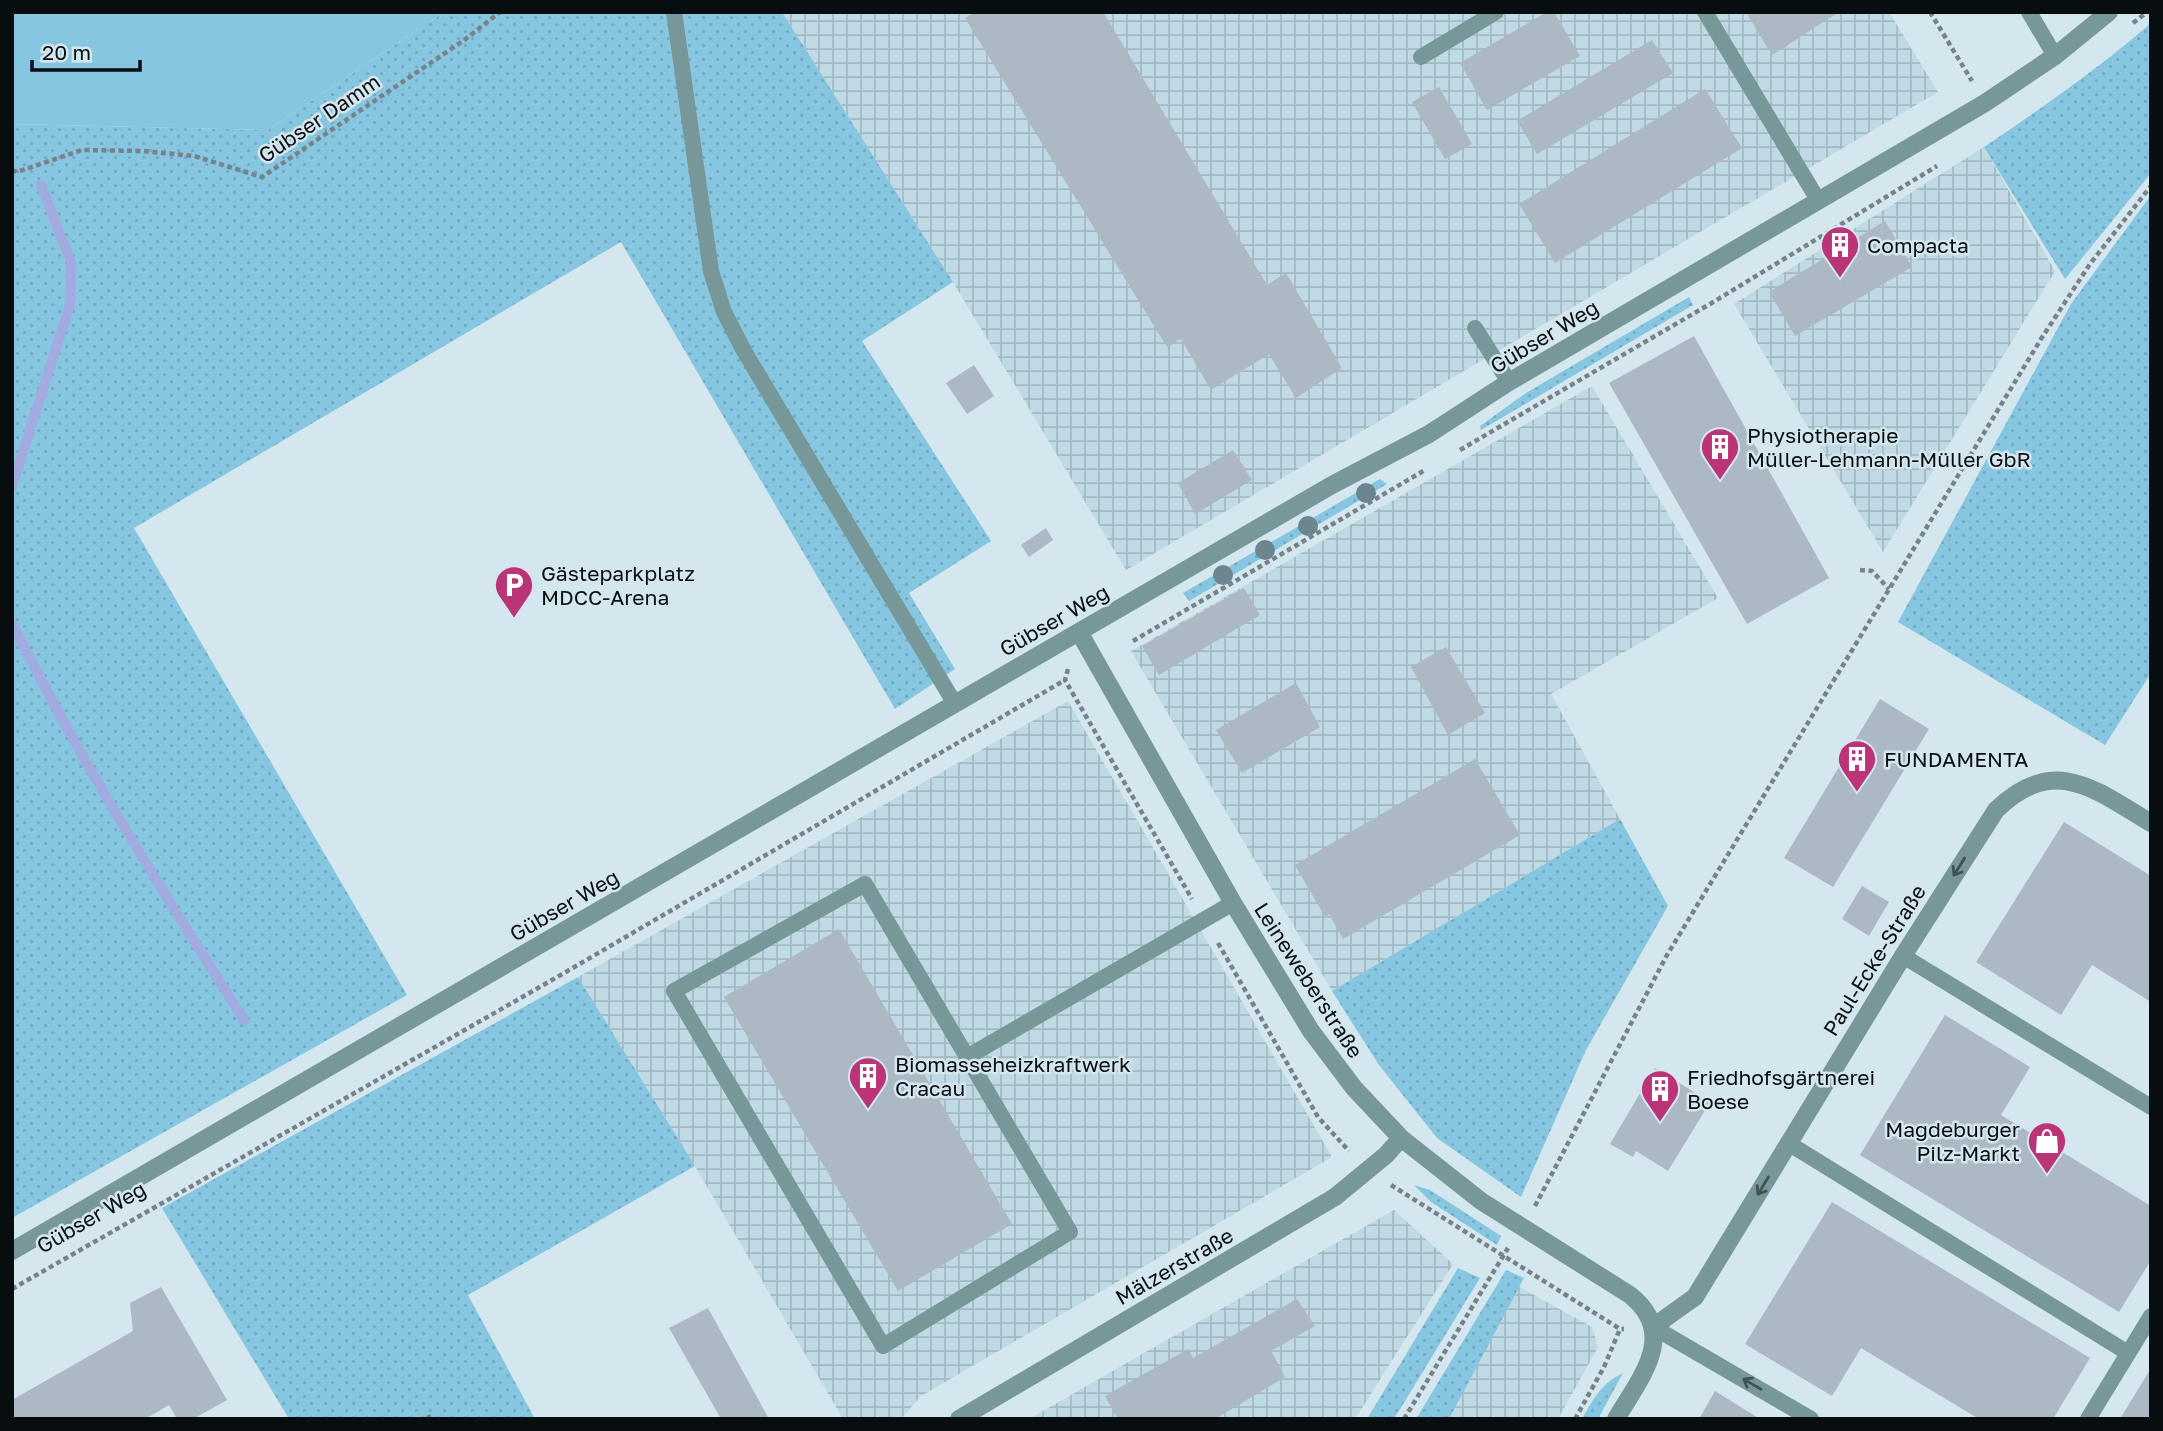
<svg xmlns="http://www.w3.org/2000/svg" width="2163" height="1431" viewBox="0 0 2163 1431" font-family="'Golos Text',sans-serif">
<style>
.industrial{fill:url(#industrial-grid)}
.grass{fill:url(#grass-dots)}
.garden{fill:#87c6e0}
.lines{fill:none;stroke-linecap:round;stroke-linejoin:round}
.stream{stroke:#a2abe0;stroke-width:10}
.building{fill:#adb8c5}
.path{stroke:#778389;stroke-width:4.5;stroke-dasharray:5 3.5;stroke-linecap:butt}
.lane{stroke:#789799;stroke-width:16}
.street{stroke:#789799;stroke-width:18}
.tree{fill:#6c858f}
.oneway{stroke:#405254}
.labels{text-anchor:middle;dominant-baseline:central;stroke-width:5;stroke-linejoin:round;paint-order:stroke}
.street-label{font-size:21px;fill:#080d10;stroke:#d4e6ee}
.poi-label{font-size:21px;fill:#080d10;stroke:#d4e6ee;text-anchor:start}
</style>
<defs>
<pattern id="industrial-grid" width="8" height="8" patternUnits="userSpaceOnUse" patternTransform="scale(1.75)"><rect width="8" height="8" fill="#bfd9e5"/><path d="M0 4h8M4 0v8" fill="none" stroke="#a3b9c3"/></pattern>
<pattern id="grass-dots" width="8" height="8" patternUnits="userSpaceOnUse" patternTransform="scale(1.75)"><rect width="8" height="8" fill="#87c6e0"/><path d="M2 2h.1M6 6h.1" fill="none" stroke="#73a9bf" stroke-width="1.8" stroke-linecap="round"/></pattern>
</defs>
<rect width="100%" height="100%" fill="#d4e6ee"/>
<path class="industrial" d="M 782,12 L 1889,12 L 1938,92 L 1126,570 L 953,282 Z
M 1984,147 L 2055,271 L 1883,552 L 1734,304 Z
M 1592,386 L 1718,598 L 1551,694 L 1620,819 L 1332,991 L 1131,651 Z
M 1068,701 L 1332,1157 L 921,1396 L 901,1419 L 843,1419 L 695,1166 L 578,977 Z
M 1394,1210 L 1453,1264 L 1355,1419 L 1029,1419 Z
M 1507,1280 L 1592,1327 L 1598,1347 L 1558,1419 L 1429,1419 Z"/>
<path class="grass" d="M 444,12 L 782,12 L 953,282 L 862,341 L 991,541 L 909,593 L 955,669 L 895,709 L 621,242 L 134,528 L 407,995 L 12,1218 L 12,124 L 268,130 Z
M 2151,23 L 2151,173 L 2065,279 L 1984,147 C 2042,108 2098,69 2151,23 Z
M 2151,195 L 2151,673 L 2105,745 L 1898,622 L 2071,304 Z
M 1689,297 L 1693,305 L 1481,430 L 1480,426 L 1526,393 Z
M 1380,479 L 1387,484 L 1189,601 L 1183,593 Z
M 1620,819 L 1668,906 L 1586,1050 L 1521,1197 L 1437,1138 L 1379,1065 L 1332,991 Z
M 578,977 L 695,1166 L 468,1295 L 535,1419 L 289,1419 L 162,1208 Z
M 1414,1185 L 1430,1190 L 1501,1236 L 1497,1245 L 1431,1202 Z
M 1458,1268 L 1480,1278 L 1394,1419 L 1367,1419 Z
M 1506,1270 L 1524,1278 L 1449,1419 L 1416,1419 Z
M 1623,1373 L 1598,1419 L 1582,1419 C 1593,1399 1602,1383 1623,1373 Z"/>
<path class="garden" d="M 12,12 L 444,12 L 268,130 L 12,124 Z"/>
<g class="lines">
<path class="stream" d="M 12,486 L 70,305 L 71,262 L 41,185
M 12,623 C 80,760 162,891 244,1020"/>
</g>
<path class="building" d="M 975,12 L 1103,12 L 1267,285 L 1286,273 L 1342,368 L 1296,398 L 1269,354 L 1211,390 L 1181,339 L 1167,347 L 965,18 Z
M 1547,12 L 1554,12 L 1580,56 L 1487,110 L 1460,63 Z
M 1746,12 L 1839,12 L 1772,55 Z
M 1652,40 L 1673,73 L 1537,154 L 1517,121 Z
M 1439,87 L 1472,144 L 1445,159 L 1412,102 Z
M 1705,89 L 1742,148 L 1555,263 L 1519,204 Z
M 1885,221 L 1912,267 L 1795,336 L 1769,292 Z
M 1694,336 L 1829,578 L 1747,624 L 1609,383 Z
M 974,365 L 994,396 L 967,414 L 946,383 Z
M 1233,450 L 1252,480 L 1195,514 L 1178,483 Z
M 1046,528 L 1053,540 L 1029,557 L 1021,545 Z
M 1244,588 L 1260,615 L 1159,675 L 1142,646 Z
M 1446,647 L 1485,713 L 1448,735 L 1411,667 Z
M 1296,683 L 1320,727 L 1242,773 L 1216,730 Z
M 1880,699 L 1929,729 L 1833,887 L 1784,858 Z
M 1475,759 L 1520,835 L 1343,939 L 1329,914 L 1325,917 L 1295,865 Z
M 2064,822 L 2151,876 L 2151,1002 L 2092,965 L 2061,1015 L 1976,962 Z
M 1862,886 L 1889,902 L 1869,936 L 1842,919 Z
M 839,929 L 1012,1224 L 898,1291 L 724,997 Z
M 1945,1015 L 2030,1067 L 2001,1115 L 2151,1206 L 2151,1260 L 2119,1312 L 1860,1155 Z
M 1655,1068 L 1710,1102 L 1668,1171 L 1636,1151 L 1633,1157 L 1610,1144 Z
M 1832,1202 L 2090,1358 L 2053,1419 L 1979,1419 L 1861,1348 L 1832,1396 L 1745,1344 Z
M 161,1287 L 227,1400 L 193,1419 L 177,1419 L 169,1405 L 145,1419 L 12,1419 L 12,1400 L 133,1331 L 130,1303 Z
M 1297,1299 L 1315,1326 L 1271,1351 L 1285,1377 L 1215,1419 L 1118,1419 L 1105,1396 L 1188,1349 L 1193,1358 Z
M 708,1308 L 769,1419 L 721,1419 L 669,1328 Z
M 2151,1368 L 2151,1419 L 2120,1419 Z
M 1715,1391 L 1760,1419 L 1699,1419 Z"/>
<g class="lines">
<path class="path" d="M 1930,12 L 1972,81
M 2133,23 L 2147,12
M 12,170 L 17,172 L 82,150 L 143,151 L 194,156 L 262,177 L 463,41 L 500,12
M 1460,450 L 1710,304 L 1937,166
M 1860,570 L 1872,571 L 1889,589
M 1133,641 L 1425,470
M 1068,669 L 1065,680 L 1192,899
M 1218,943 L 1318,1117 L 1349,1151
M 1391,1185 L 1620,1329 L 1624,1329
M 1535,1206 L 1667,955 L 2041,339 L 2090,264 L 2151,186
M 12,1289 L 559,976 L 1065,680
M 428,1415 L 430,1419
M 1404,1419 L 1508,1248
M 1575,1419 L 1604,1367 L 1620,1329"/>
<path class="lane" d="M 674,12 L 711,271 L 724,312 L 744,351 L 955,704
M 1705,12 L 1818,200
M 2029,12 L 2055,56
M 1421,57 L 1496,12
M 1475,328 L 1509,382
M 1903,956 L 2151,1107
M 967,1057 L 865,884 L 674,991 L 883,1346 L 1070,1232 L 967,1057 L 1233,903
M 1788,1143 L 2128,1353
M 1653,1327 L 1811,1419
M 2088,1419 L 2151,1316"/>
<path class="street" d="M 1079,632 L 1233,903 L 1311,1031 L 1354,1088 L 1401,1138 L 1481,1201 L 1630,1295 C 1679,1334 1640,1378 1616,1419
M 12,1251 L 1332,485 L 1429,434 L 1509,382 L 1985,103 L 2055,56 L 2109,12
M 1653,1327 L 1695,1297 L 1903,956 L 1996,810 C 2054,754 2094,789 2151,823
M 959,1419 L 1335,1197 L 1386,1155 L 1401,1138"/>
</g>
<g class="tree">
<circle cx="1366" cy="493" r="10"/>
<circle cx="1308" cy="526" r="10"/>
<circle cx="1265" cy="550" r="10"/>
<circle cx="1223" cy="575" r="10"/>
</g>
<defs><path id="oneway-shaft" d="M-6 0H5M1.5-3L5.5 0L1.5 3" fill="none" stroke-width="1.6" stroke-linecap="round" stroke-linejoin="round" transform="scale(1.75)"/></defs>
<g class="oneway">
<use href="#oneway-shaft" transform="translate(1959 867) rotate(122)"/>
<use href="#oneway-shaft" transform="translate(1763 1186) rotate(121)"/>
<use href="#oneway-shaft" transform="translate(1752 1384) rotate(-150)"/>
</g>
<defs>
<g id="building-pin" transform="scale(2.0125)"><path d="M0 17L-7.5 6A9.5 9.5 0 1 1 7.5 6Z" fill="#ba3477" stroke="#d4e6ee"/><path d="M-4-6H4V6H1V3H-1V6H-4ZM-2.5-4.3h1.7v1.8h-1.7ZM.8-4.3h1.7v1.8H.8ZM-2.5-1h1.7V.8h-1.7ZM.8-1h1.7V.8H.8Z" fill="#fff"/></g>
<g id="parking-pin" transform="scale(2.0125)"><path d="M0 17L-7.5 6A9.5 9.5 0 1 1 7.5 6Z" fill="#ba3477" stroke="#d4e6ee"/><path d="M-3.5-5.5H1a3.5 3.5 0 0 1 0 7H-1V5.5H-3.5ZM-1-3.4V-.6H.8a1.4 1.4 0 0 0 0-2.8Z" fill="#fff"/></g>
<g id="shop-pin" transform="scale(2.0125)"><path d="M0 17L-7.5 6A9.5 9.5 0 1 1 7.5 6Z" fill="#ba3477" stroke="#d4e6ee"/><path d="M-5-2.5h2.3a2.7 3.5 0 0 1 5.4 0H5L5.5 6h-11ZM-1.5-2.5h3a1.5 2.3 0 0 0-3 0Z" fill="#fff"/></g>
</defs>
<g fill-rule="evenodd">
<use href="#building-pin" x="1840" y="245"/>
<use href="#building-pin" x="1720" y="447"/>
<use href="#parking-pin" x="514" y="585"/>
<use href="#building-pin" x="1857" y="759"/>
<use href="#building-pin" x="868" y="1076"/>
<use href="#building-pin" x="1660" y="1089"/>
<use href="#shop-pin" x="2047" y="1141"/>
</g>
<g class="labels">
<g class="street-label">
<text transform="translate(319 118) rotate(-34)">Gübser Damm</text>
<text transform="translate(1544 336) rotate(-31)">Gübser Weg</text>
<text transform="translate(1054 620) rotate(-30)">Gübser Weg</text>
<text transform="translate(564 905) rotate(-30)">Gübser Weg</text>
<text transform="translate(1874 960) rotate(-58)">Paul-Ecke-Straße</text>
<text transform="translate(1309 980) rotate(57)">Leineweberstraße</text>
<text transform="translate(91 1217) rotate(-30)">Gübser Weg</text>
<text transform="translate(1174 1266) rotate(-30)">Mälzerstraße</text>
</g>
<g class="poi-label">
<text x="1867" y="245">Compacta</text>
<text x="1747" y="435">Physiotherapie<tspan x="1747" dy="24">Müller-Lehmann-Müller GbR</tspan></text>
<text x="541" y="573">Gästeparkplatz<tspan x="541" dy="24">MDCC-Arena</tspan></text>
<text x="1884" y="759">FUNDAMENTA</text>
<text x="895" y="1064">Biomasseheizkraftwerk<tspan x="895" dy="24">Cracau</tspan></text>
<text x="1687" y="1077">Friedhofsgärtnerei<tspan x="1687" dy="24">Boese</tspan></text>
<text x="2020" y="1129" text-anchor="end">Magdeburger<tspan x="2020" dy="24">Pilz-Markt</tspan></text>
</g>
</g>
<rect width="2163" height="1431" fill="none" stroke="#080d10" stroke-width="28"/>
<path d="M32 60v10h108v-10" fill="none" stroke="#080d10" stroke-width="3.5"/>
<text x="42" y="60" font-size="21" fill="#080d10" stroke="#d4e6ee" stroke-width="5" paint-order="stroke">20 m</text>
</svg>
